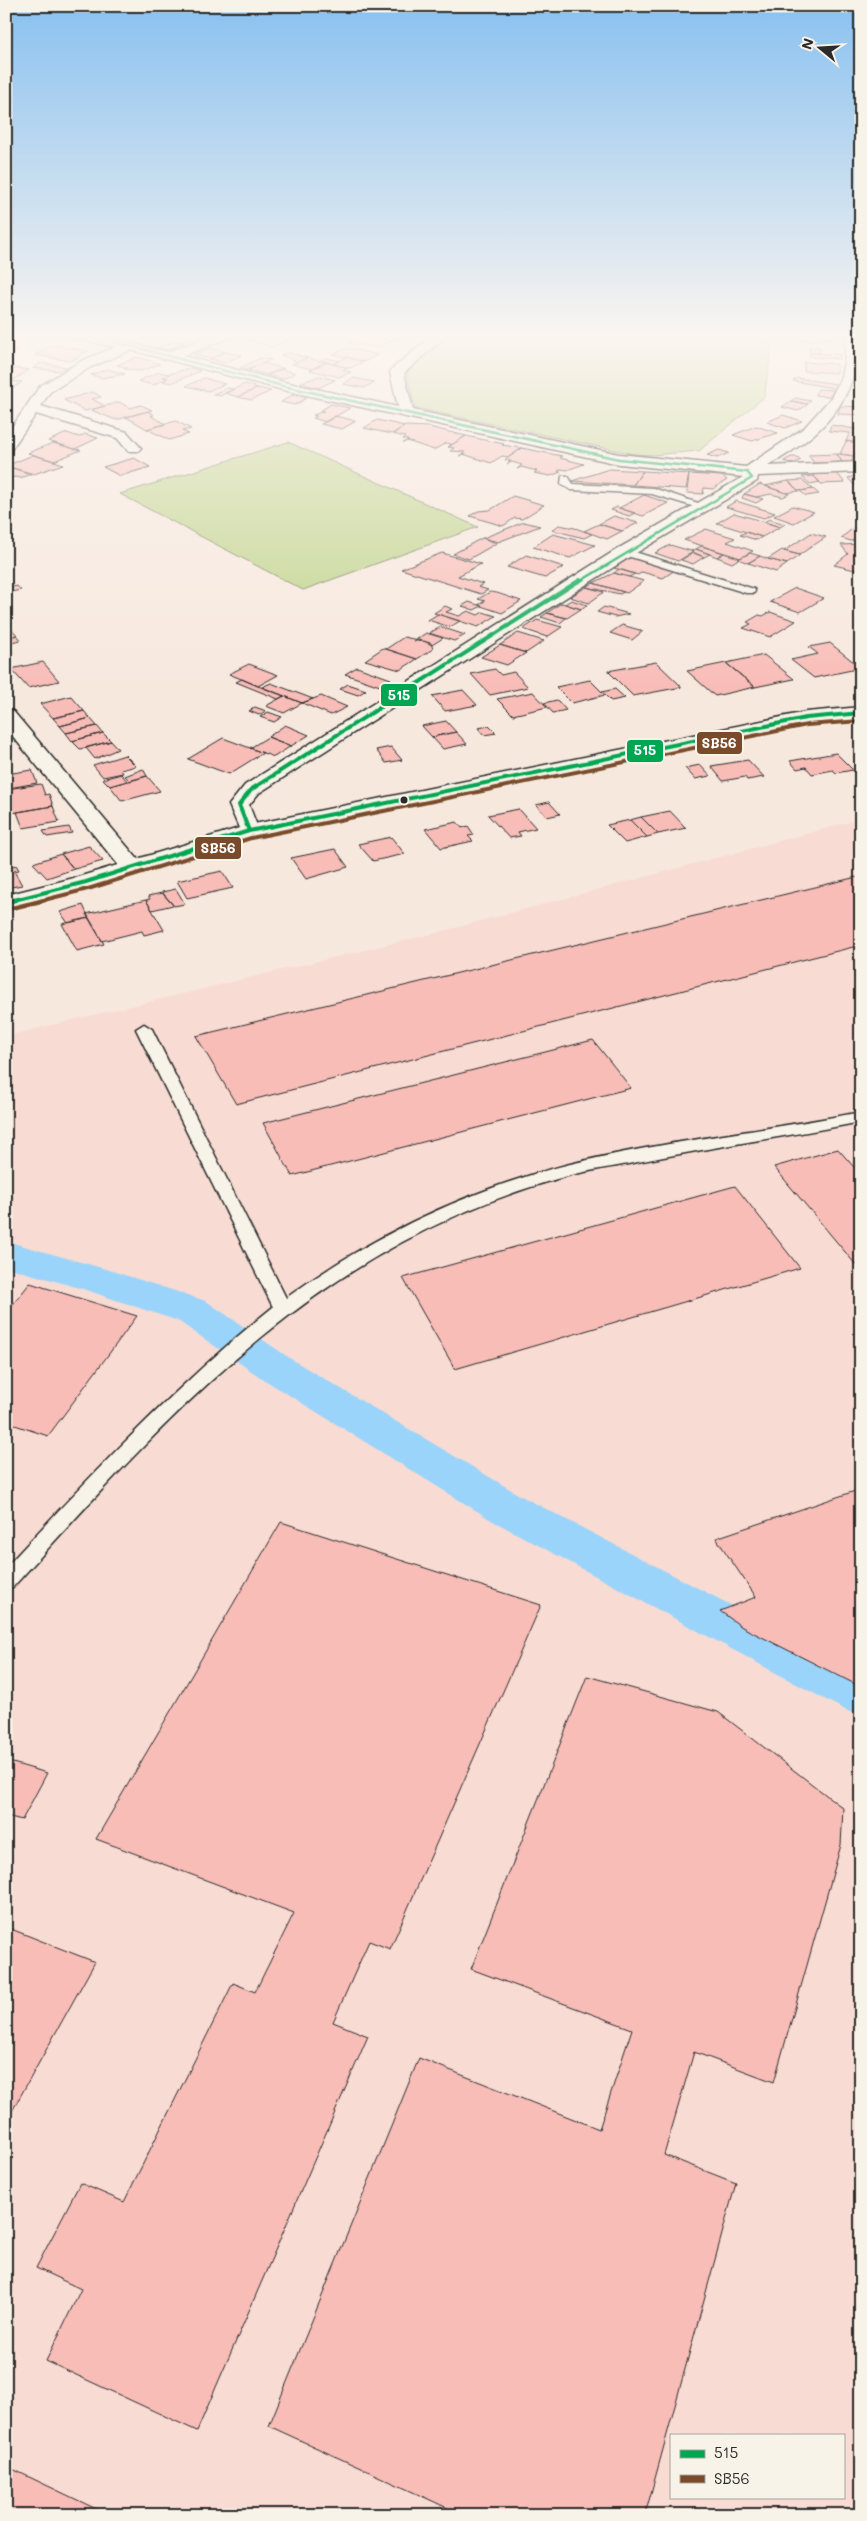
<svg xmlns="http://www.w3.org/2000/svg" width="867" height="2521" viewBox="0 0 867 2521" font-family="Mali,sans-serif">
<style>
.built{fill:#f8dbd3;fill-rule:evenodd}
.green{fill:#bed389;stroke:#747f5a}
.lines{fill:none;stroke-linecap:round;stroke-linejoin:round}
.canal{fill:#9bd4fb;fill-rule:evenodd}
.building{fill:#f9bdb8;stroke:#2b2b2b}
.service-casing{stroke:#2b2b2b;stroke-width:3}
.minor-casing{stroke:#2b2b2b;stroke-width:3}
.tertiary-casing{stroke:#2b2b2b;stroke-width:3}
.service{fill:#f7f3e8;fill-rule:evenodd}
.minor{fill:#f7f3e8;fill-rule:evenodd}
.tertiary{fill:#f7f3e8;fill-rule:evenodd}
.bus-1-far2-casing{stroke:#f7f3e8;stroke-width:4.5}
.bus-1-far1-casing{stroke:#f7f3e8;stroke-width:6}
.bus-1-casing{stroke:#f7f3e8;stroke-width:8}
.bus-2-far1-casing{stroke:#f7f3e8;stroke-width:6}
.bus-2-casing{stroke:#f7f3e8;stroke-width:8}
.bus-1-far2{stroke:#00a651;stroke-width:2.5}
.bus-1-far1{stroke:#00a651;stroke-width:4}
.bus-1{stroke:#00a651;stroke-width:4.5}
.bus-2-far1{stroke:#7a4b2a;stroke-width:4}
.bus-2{stroke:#7a4b2a;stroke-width:4.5}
.bus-dot{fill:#2b2b2b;stroke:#f7f3e8;stroke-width:2}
.line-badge{stroke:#f7f3e8;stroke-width:2}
.badge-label{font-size:14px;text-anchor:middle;font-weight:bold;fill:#fff}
</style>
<rect width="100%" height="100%" fill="#f7e8de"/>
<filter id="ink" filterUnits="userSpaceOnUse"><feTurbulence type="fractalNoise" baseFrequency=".02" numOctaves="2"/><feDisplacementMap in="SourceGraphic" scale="10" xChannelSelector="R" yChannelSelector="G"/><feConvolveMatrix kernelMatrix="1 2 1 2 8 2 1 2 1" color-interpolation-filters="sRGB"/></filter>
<g filter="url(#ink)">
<path class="built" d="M 861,819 L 861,2376 L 858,2385 L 861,2386 L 861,2495 L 854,2515 L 6,2515 L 6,1036 L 432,934 ZM 671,2435 L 843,2435 L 843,2497 L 671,2497 Z"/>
<path class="green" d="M 449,333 L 762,333 L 772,348 L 764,397 L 699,451 L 652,455 L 634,454 L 415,408 L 407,373 Z
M 288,442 L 478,527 L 303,590 L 120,494 Z"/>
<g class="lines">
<path class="canal" d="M 6,1241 L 109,1270 L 206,1301 L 291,1359 L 523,1497 L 861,1673 L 861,1716 L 845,1710 L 493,1521 L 263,1379 L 178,1321 L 83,1289 L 6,1267 Z"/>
</g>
<path class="building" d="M 114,333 L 130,333 L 118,338 L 108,335 Z
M 255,333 L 259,333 L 288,340 L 272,347 L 241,338 Z
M 368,333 L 398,333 L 406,335 L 391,341 L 364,335 Z
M 790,333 L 826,333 L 832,338 L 799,341 Z
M 364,335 L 391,341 L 377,348 L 349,342 Z
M 6,337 L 31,338 L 17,351 L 6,350 Z
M 176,341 L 184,343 L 167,350 L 158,348 Z
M 53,345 L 88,351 L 71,361 L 35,355 Z
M 809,347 L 819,347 L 820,353 L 810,353 Z
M 210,348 L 225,352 L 210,359 L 194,355 Z
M 348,348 L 378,355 L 364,362 L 334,354 Z
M 225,352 L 242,355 L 224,363 L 210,359 Z
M 287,353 L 294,354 L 307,358 L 298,362 L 281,355 Z
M 810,353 L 840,354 L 840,359 L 810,357 Z
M 137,357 L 154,362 L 160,364 L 141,371 L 124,369 L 127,368 L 117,365 Z
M 347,357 L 364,362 L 350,368 L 333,364 Z
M 260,358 L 271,360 L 248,370 L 240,368 Z
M 307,358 L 319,361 L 327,362 L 311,369 L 292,364 Z
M 326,358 L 331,359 L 339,361 L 333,364 L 319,361 Z
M 327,362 L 348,368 L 343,370 L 351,372 L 339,377 L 310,370 Z
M 804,362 L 837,364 L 837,373 L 804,371 Z
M 41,363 L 66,367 L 59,371 L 33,368 Z
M 263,363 L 282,368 L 284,368 L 268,375 L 248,370 Z
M 6,367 L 29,370 L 12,381 L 6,380 Z
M 191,368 L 200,371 L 172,383 L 163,381 L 168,378 L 163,377 L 169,374 Z
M 107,369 L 125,374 L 102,378 L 91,375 Z
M 281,369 L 295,373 L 283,379 L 267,375 Z
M 159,372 L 169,374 L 163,377 L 168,378 L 153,385 L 138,381 Z
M 319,376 L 335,380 L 318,388 L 300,383 Z
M 204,378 L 225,384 L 208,391 L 186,386 Z
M 353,378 L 374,382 L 364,388 L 343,384 Z
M 797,378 L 836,384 L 833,388 L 793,381 Z
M 6,380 L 12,381 L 22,382 L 6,393 Z
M 245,384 L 258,388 L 238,397 L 225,393 Z
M 227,388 L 234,389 L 220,396 L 213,394 Z
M 258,388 L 271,391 L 251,400 L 238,397 Z
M 818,389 L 834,390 L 829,397 L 815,395 Z
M 93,392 L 101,397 L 92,399 L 105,406 L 85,411 L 64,400 Z
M 292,395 L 307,398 L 295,405 L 281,402 Z
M 795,398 L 811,401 L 807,404 L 791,401 Z
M 791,401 L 807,404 L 808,404 L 798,411 L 782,407 Z
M 119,402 L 130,408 L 141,405 L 152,410 L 116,420 L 91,410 Z
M 331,404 L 350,408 L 326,422 L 313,418 L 317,416 L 313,415 L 324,411 L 320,411 Z
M 840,406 L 861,407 L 861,415 L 838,414 Z
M 148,411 L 154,415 L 151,416 L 166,424 L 147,429 L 126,417 Z
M 783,415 L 802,421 L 785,428 L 767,422 Z
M 335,416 L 356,421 L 342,429 L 321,424 Z
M 377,420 L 405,426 L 392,434 L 364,428 Z
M 176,421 L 191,429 L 182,431 L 189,434 L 169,440 L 147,429 Z
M 831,425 L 861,430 L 859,443 L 846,441 L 850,433 L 829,431 Z
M 405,426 L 429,427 L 466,436 L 448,447 L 451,444 L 446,443 L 434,450 L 407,441 L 403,443 L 408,440 L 403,439 L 405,437 L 393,434 Z
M 756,426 L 778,433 L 752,441 L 733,435 Z
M 67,433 L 79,437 L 85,434 L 98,438 L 75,449 L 48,441 Z
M 466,436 L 504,444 L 502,445 L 522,448 L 505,460 L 508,457 L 502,456 L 491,463 L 463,454 L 459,456 L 465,452 L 450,451 L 454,448 L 448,447 Z
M 846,441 L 859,443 L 854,456 L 840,454 Z
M 53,443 L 75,449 L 81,450 L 54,461 L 28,453 Z
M 522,448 L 562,456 L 560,458 L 584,464 L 567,470 L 561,469 L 558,471 L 561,472 L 550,476 L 534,473 L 537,471 L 521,467 L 517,469 L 522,465 L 512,462 L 507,464 L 511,461 L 505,460 Z
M 719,450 L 729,453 L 717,458 L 707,455 Z
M 837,454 L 842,462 L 814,463 L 808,455 Z
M 837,454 L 840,454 L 854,456 L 851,462 L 842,462 Z
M 33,455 L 54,461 L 63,464 L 34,474 L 6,466 Z
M 791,457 L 795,457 L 801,460 L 793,464 L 784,461 Z
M 134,458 L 150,467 L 120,476 L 103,467 Z
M 12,468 L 31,474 L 20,478 L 15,477 L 6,479 L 6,470 Z
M 609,469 L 643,471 L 633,485 L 572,481 Z
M 643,471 L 689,474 L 686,489 L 633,485 Z
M 836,472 L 845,483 L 821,484 L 812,474 Z
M 689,474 L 722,476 L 727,480 L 713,489 L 704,488 L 703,494 L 687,493 Z
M 814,476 L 820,482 L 810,484 L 802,477 Z
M 855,476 L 861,478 L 861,484 L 854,485 L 848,478 Z
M 802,480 L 811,487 L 813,489 L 799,491 L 788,481 Z
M 788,481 L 799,491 L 786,493 L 765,486 Z
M 760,484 L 765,486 L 789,494 L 783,497 L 771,494 L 756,497 L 744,494 Z
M 813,489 L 819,494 L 806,496 L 800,491 Z
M 744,494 L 756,497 L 763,499 L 756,503 L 742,498 Z
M 644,495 L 668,503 L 643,516 L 619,508 Z
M 513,496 L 544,505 L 522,519 L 515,518 L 503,526 L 470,516 L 478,511 L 490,510 Z
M 736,501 L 775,513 L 764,518 L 726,507 Z
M 793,506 L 814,512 L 794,523 L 774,516 Z
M 617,507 L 619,508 L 635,513 L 629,516 L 611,510 Z
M 734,513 L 762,521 L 780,527 L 762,537 L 717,523 Z
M 614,516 L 638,523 L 622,531 L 599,524 Z
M 769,519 L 785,524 L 780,527 L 764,522 Z
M 524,522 L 540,526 L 498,542 L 483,538 Z
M 599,524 L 622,531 L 607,539 L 584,531 Z
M 559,525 L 575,528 L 592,534 L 584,538 L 552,530 Z
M 857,525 L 861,525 L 861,538 L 851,541 L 841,538 Z
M 706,529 L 735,538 L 727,542 L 753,551 L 740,558 L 684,540 Z
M 746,532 L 762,537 L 757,540 L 740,535 Z
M 811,533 L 826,537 L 799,555 L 784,551 Z
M 553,534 L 595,545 L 570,558 L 533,547 Z
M 482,538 L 497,543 L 469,559 L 453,554 Z
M 861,544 L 861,567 L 855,570 L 834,565 L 848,554 L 841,545 Z
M 670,545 L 691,551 L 693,552 L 678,561 L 655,553 Z
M 701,546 L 724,553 L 717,557 L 696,549 Z
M 696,549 L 710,554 L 704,557 L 691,551 Z
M 782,550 L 784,551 L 800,555 L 787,564 L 768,559 Z
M 442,553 L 481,564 L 458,576 L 483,584 L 478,587 L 488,590 L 481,594 L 401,569 Z
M 693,553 L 704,557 L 693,564 L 681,560 Z
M 724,553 L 740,558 L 732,563 L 717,557 Z
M 750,553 L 760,556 L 748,563 L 738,559 Z
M 526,555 L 564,567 L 545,578 L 507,567 Z
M 760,556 L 768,559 L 787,564 L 776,572 L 748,563 Z
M 631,557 L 675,570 L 663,578 L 642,572 L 638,575 L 614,568 Z
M 619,569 L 635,574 L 629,577 L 614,573 Z
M 614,573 L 644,581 L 627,593 L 593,583 Z
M 593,583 L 624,592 L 620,594 L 586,587 Z
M 17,586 L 21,590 L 6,593 L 6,588 Z
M 586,587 L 604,592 L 589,603 L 570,597 Z
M 795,588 L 824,598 L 800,612 L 770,602 Z
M 490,592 L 497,593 L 521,601 L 502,613 L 478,605 L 485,601 L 478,599 Z
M 571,600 L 587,605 L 581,609 L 565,604 Z
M 469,602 L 478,605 L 482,606 L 474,610 L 462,606 Z
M 561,603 L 565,604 L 581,609 L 567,618 L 547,613 Z
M 445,606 L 452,609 L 446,612 L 459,616 L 468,611 L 478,615 L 483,612 L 496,616 L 478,627 L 434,613 Z
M 604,607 L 629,614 L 615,617 L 597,612 Z
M 770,612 L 796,621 L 770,637 L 743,628 L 751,624 L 747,622 L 759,615 L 763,616 Z
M 547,613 L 566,618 L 560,623 L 541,617 Z
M 438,614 L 460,621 L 450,627 L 428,620 Z
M 537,620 L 562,627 L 547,637 L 523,629 Z
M 622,625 L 643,631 L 632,640 L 610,633 Z
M 441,627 L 465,635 L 454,641 L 429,633 Z
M 11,628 L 17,635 L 6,638 L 6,630 Z
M 426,633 L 443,638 L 432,645 L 424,641 L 414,641 Z
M 518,633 L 544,641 L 526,653 L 500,645 Z
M 17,635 L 21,640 L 6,643 L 6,638 Z
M 404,637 L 431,643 L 433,649 L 417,659 L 386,649 Z
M 830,643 L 861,668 L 814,678 L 791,660 L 818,654 L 809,647 Z
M 500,645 L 526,653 L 507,665 L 481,657 Z
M 383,648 L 417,659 L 400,670 L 365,660 Z
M 764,655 L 794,679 L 755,687 L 726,663 Z
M 43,662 L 59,681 L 28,688 L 11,669 Z
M 656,662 L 682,687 L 633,696 L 608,671 Z
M 726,663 L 755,687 L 715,696 L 687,671 Z
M 249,664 L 278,675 L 258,686 L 229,674 Z
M 357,667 L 391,679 L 380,686 L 345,674 Z
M 495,669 L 501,675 L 514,672 L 528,687 L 490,695 L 471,674 Z
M 242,679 L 258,686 L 284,696 L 278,699 L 236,682 Z
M 590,680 L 605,695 L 572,703 L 556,687 Z
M 271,683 L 313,699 L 302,703 L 262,687 Z
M 348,684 L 366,690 L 358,695 L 340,689 Z
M 615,689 L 625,698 L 611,701 L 602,692 Z
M 463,690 L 477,705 L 445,711 L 432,696 Z
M 533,692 L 547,707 L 513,715 L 497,699 Z
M 71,696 L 84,711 L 53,718 L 40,704 Z
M 284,696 L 302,703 L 284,713 L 266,706 Z
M 321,696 L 347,707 L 331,715 L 302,703 Z
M 557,700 L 566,710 L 553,713 L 544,703 Z
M 255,707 L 266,711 L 259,715 L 249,711 Z
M 84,711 L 90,718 L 60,726 L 53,718 Z
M 268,712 L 282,717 L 274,722 L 260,717 Z
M 90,718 L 97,726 L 66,733 L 60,726 Z
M 446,721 L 456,732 L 432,737 L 422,726 Z
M 285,725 L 309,735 L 291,746 L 268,737 Z
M 97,726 L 103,733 L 72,741 L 66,733 Z
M 489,726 L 496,733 L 484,735 L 478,728 Z
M 456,732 L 467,744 L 443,749 L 432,737 Z
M 103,733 L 111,741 L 80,749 L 72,741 Z
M 268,737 L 291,746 L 274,757 L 250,748 Z
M 223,738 L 250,748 L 263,753 L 229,774 L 188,759 Z
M 111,741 L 118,749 L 95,759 L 86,748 Z
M 391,747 L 402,760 L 386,763 L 376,750 Z
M 836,753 L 853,770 L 836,773 L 833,770 L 812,774 L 806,767 L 797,769 L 790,761 Z
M 125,755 L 136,766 L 121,770 L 123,773 L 103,777 L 93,765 Z
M 748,760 L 764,777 L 747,780 L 745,777 L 723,781 L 711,766 Z
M 700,765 L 710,776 L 695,779 L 685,768 Z
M 143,769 L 147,776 L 130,781 L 125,776 Z
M 32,770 L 37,783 L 9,788 L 6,774 Z
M 121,774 L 127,781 L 110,786 L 103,779 Z
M 147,776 L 160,791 L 122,801 L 110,786 Z
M 41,784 L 45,795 L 49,794 L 53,806 L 6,814 L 6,789 Z
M 549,802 L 560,814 L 547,817 L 536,805 Z
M 53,806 L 59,822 L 23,828 L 17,812 Z
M 519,809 L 536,828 L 518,832 L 521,836 L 509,838 L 488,815 Z
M 670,811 L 686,828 L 658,834 L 641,817 Z
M 641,817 L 658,834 L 647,837 L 630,820 Z
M 630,820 L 647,837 L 625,843 L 607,825 Z
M 457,822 L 462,828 L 468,826 L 474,835 L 468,836 L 473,841 L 441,848 L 425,829 Z
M 69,827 L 72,833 L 47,837 L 43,831 Z
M 391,837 L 405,854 L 373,861 L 358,844 Z
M 89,846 L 103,861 L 74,869 L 61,854 Z
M 335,849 L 348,867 L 306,879 L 291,858 Z
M 61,854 L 74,869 L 47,878 L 33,863 Z
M 16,865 L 19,870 L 14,871 L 22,885 L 6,888 L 6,868 Z
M 222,871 L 233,888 L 187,898 L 177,881 Z
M 861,876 L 861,945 L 236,1104 L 196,1036 Z
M 176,889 L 185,904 L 174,906 L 162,892 Z
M 162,893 L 173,905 L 152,910 L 146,900 L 150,899 L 148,896 Z
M 146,900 L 164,930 L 144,935 L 142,931 L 102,941 L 86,914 Z
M 83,905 L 89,918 L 68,923 L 60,912 Z
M 89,918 L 104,944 L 77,951 L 62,924 Z
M 593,1040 L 631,1088 L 292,1176 L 263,1123 Z
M 838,1149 L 861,1175 L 861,1271 L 774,1167 Z
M 735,1186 L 800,1268 L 455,1369 L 403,1278 Z
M 30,1283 L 137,1316 L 48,1436 L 6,1422 L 6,1313 Z
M 861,1489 L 861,1687 L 742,1627 L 720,1611 L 756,1597 L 716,1538 Z
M 281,1522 L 541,1605 L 390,1949 L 369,1941 L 333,2022 L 368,2036 L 197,2431 L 46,2361 L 81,2289 L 36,2268 L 80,2183 L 124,2202 L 233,1983 L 255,1992 L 294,1913 L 96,1839 Z
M 587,1676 L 718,1712 L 843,1808 L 841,1845 L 774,2082 L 694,2052 L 664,2155 L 736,2183 L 645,2515 L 463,2515 L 269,2426 L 419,2058 L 599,2129 L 632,2029 L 471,1969 Z
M 6,1761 L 47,1773 L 22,1820 L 6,1816 Z
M 6,1927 L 95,1962 L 6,2122 Z
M 6,2466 L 109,2515 L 6,2515 Z"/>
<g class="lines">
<g class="service-casing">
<path id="service" d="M 562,476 L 568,476 L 573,484 L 653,488 L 707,506 L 702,509 L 652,494 L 571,490 L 561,484 Z
M 625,549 L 754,589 L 755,591 L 754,593 L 746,593 L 621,554 L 620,552 Z
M 144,1024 L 152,1029 L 286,1298 C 370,1237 466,1191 566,1165 C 663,1141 763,1131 861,1112 L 861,1122 C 784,1137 706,1148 628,1164 C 607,1168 585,1171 564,1177 C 321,1244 176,1407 13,1587 L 6,1589 L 6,1567 C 91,1475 176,1385 273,1307 L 136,1029 Z"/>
</g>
<g class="minor-casing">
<path id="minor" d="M 62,333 L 86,333 L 168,352 L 217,333 L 234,333 L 233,336 L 183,356 L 284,382 L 398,407 L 390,372 L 392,369 L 436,333 L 450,333 L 404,373 L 413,410 L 619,454 L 746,467 L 804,428 L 831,398 L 840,380 L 845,358 L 845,333 L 858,333 C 861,399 822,435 768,466 L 861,462 L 861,472 L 758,476 L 757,481 L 631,556 L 259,793 L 249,805 L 259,831 L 256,835 L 249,837 L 242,835 L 229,805 L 245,785 L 619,548 L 743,477 L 619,464 L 283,390 L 131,350 L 91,367 L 50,392 L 41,406 L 127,432 L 141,448 L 138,451 L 128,451 L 117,438 L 36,414 L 11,450 L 6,451 L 6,436 L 40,386 L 81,361 L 116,347 L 63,336 Z
M 6,709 L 13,711 L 141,863 L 144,868 L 141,873 L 133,874 L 125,873 L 6,728 Z"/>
</g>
<g class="tertiary-casing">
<path id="tertiary" d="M 861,707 L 861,719 L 806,724 L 253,836 L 94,887 L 6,909 L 6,895 L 78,877 L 249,825 L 806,712 Z"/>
</g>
<use href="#service" class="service"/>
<use href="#minor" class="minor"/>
<use href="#tertiary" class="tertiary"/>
<g class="bus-1-far2-casing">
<path id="bus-1-far2" d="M 68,333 L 130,346 L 283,386 L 619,459 L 747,472 L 752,478 L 579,582"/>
</g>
<g class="bus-1-far1-casing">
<path id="bus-1-far1" d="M 249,831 L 239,805 L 252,789 L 580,580
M 10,901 L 86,882 L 249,831 L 806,718 L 861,713"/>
</g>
<g class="bus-1-casing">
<path id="bus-1" d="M 6,902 L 15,900"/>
</g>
<g class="bus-2-far1-casing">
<path id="bus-2-far1" d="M 40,901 L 88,889 L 251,838 L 807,725 L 861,721"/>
</g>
<g class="bus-2-casing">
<path id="bus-2" d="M 8,909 L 45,900"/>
</g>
<use href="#bus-1-far2" class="bus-1-far2"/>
<use href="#bus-1-far1" class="bus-1-far1"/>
<use href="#bus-1" class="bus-1"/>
<use href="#bus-2-far1" class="bus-2-far1"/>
<use href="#bus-2" class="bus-2"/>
</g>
</g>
<linearGradient id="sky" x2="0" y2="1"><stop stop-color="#89c1f0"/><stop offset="0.49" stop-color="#fbf5f0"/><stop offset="1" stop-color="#fbf5f0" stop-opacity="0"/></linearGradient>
<rect width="867" height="686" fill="url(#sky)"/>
<circle class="bus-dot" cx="404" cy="800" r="4.5"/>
<g class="line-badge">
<rect x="380" y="683" width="38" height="24" rx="5" fill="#00a651"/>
<rect x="696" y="731" width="47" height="24" rx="5" fill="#7a4b2a"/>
<rect x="626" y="739" width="38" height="24" rx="5" fill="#00a651"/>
<rect x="194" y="836" width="48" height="24" rx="5" fill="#7a4b2a"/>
</g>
<g class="badge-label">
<text x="399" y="700">515</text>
<text x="719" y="748">SB56</text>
<text x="645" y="755">515</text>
<text x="218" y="853">SB56</text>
</g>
<rect width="867" height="2521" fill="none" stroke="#f7f3e8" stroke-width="25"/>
<rect x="12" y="12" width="842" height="2496" fill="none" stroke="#2b2b2b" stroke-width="2" filter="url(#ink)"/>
<rect x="670" y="2434" width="175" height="65" fill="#f7f3e8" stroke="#a5a39c"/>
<rect x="680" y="2450" width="25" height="8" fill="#00a651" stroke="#a5a39c"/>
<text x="714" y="2458" font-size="15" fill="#2b2b2b">515</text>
<rect x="680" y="2475" width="25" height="8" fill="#7a4b2a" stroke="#a5a39c"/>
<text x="714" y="2484" font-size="15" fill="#2b2b2b">SB56</text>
<g transform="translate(820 48) rotate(288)" stroke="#f7f3e8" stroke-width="4" paint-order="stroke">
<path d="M0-4L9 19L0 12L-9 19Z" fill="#2b2b2b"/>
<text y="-8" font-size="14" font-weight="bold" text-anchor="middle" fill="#2b2b2b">N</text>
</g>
</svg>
